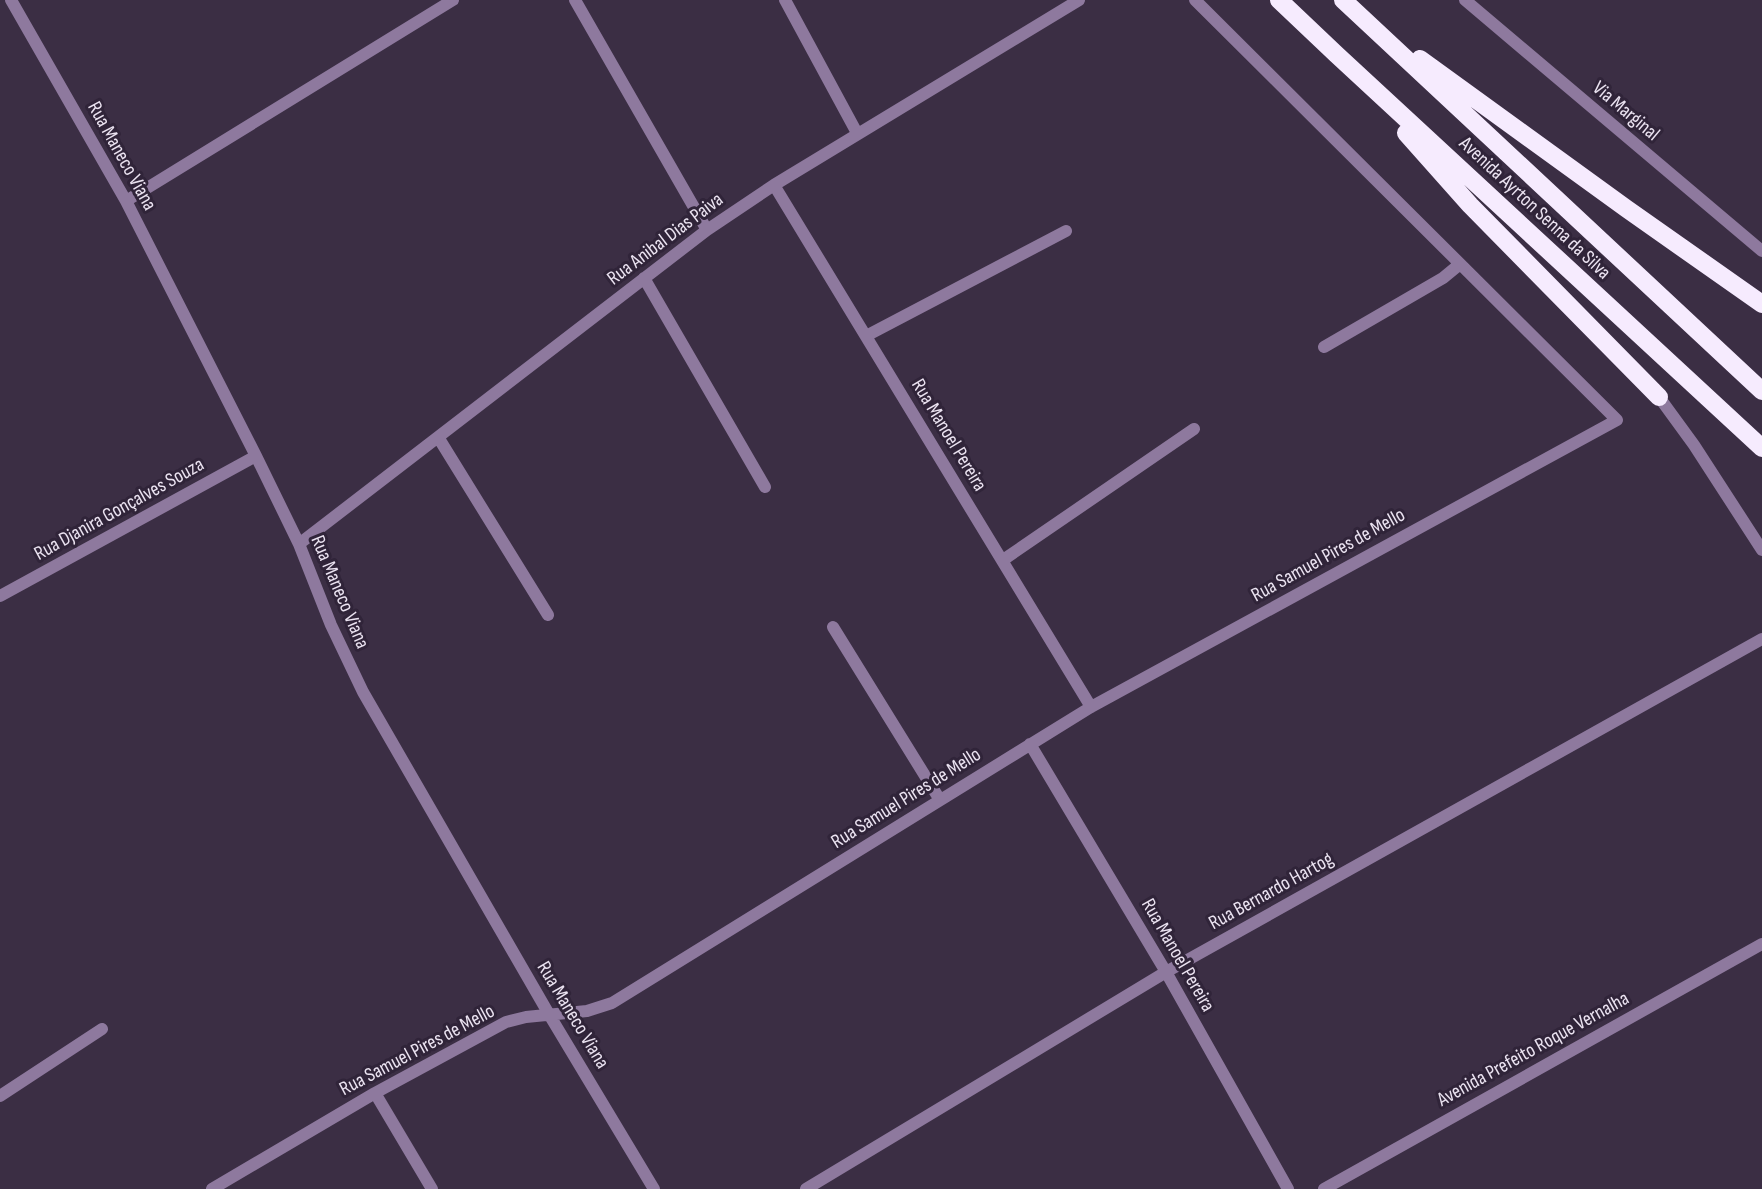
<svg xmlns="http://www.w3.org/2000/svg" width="1762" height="1189" viewBox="0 0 1762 1189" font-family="'Sofia Sans Condensed',sans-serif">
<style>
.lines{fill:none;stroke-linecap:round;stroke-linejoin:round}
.street{stroke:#8e799e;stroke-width:12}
.highway{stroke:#f6ebfe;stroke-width:18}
.labels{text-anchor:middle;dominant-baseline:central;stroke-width:6;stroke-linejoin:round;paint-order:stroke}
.street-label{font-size:20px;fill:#ebe3f1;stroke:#302439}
</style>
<rect width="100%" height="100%" fill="#3b2e44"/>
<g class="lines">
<path class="street" d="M 11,0 L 126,201 L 256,456 L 299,544 L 331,625 L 363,692 L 550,1016 L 654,1189
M 575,0 L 707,230
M 785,0 L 857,133
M 1465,0 L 1762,251
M 774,185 L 1091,707
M 126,201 L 453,0
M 644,278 L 765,487
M 866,336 L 1066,231
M 1324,347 L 1443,278 L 1460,264
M 1659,397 L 1694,445 L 1762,550
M 438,437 L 548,615
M 299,544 L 707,230 L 774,185 L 1079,0
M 1003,560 L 1194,429
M 0,596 L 256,456
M 833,627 L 940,800
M 1030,744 L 1166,972 L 1288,1189
M 375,1093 L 432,1189
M 0,1096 L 102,1029
M 212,1189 L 375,1093 L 506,1022 L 526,1017 L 587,1011 L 612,1003 L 1091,707 L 1617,420 L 1195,0
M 806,1189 L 1166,972 L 1762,639
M 1324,1189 L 1762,944"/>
<path class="highway" d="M 1279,0 L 1337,55 L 1762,448
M 1343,0 L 1762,391
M 1420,59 L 1627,209 L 1762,304
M 1406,133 L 1470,205 L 1659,397"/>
</g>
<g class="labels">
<g class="street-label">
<text transform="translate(1626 111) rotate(40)">Via Marginal</text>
<text transform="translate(122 156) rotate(61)">Rua Maneco Viana</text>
<text transform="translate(1535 208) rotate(43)">Avenida Ayrton Senna da Silva</text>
<text transform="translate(665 239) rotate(-37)">Rua Anibal Dias Paiva</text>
<text transform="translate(949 435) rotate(59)">Rua Manoel Pereira</text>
<text transform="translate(119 509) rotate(-29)">Rua Djanira Gonçalves Souza</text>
<text transform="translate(1328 555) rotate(-29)">Rua Samuel Pires de Mello</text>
<text transform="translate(340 592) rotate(67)">Rua Maneco Viana</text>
<text transform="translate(906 798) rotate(-32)">Rua Samuel Pires de Mello</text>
<text transform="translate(1271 891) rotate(-29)">Rua Bernardo Hartog</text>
<text transform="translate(1178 955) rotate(60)">Rua Manoel Pereira</text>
<text transform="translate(573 1015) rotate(59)">Rua Maneco Viana</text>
<text transform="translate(1533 1049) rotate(-29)">Avenida Prefeito Roque Vernalha</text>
<text transform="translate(417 1050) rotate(-28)">Rua Samuel Pires de Mello</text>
</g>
</g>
</svg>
